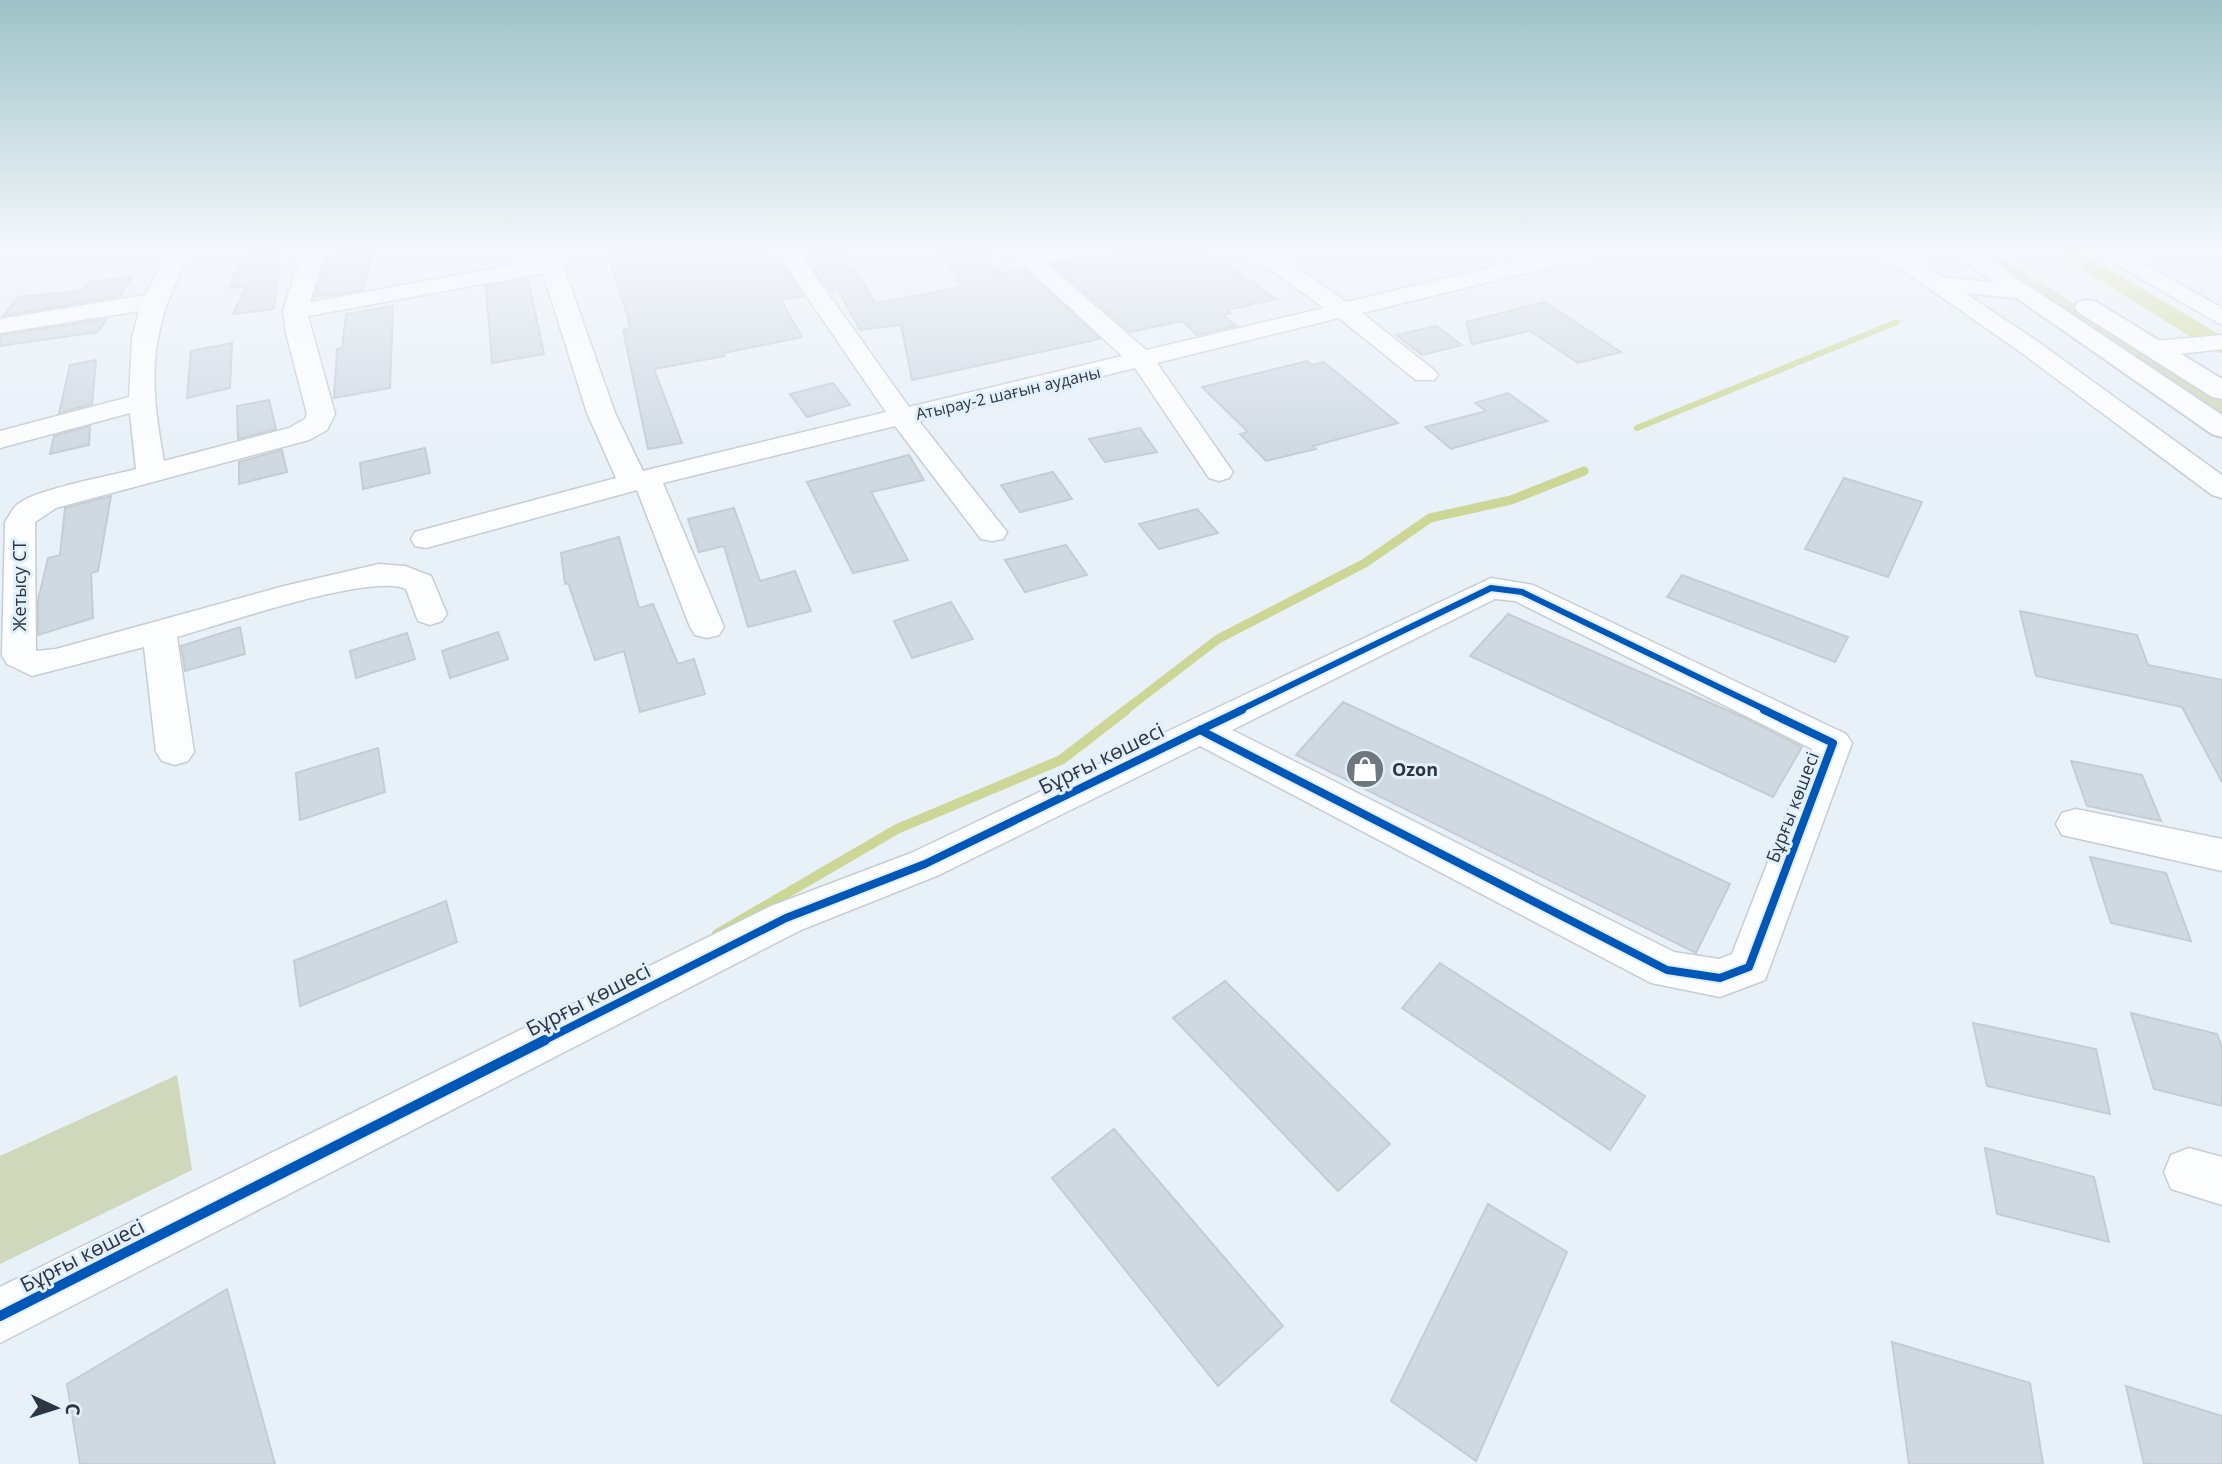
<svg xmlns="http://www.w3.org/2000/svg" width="2222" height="1464" viewBox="0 0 2222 1464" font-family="'Open Sans',sans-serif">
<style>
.green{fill:#d0d8bb}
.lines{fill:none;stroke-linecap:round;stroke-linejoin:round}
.stream-far2{stroke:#cdd795;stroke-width:6}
.stream-far1{stroke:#cdd795;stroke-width:9}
.stream{stroke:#cdd795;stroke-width:10}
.canal{fill:#cdd795;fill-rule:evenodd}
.building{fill:#d0d9e2;stroke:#c5ccd4;stroke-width:2}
.minor-casing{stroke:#c6cdd5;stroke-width:3}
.major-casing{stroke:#c6cdd5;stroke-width:4}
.minor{fill:#fcfdfe;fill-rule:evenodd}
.major{fill:#fcfdfe;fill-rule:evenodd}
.cycleway-far2-casing{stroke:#e2f0fe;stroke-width:10}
.cycleway-far1-casing{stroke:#e2f0fe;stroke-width:12}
.cycleway-casing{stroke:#e2f0fe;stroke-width:14}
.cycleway-far2{stroke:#0057b8;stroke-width:6}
.cycleway-far1{stroke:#0057b8;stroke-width:8}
.cycleway{stroke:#0057b8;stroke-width:10}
.labels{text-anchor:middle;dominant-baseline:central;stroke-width:6;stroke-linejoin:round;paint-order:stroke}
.far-street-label{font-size:16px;fill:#2d3640;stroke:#e2f0fe}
.street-label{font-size:18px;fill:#2d3640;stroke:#e2f0fe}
.poi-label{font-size:18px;font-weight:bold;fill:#2d3640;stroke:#e2f0fe;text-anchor:start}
.near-street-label{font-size:21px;fill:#2d3640;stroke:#e2f0fe}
</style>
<rect width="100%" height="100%" fill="#e8f0f8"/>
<path class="green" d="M 1971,250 L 1989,250 L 2212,391 L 2222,398 L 2222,414 Z
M 177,1075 L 192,1170 L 0,1264 L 0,1156 Z"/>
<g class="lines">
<path class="stream-far2" d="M 1637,428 L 1897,322"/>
<path class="stream-far1" d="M 1124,711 L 1218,639 L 1365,563 L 1430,518 L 1511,500 L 1584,471"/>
<path class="stream" d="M 717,934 L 897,829 L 1061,760 L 1126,710"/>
<path class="canal" d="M 2051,250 L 2077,250 L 2222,336 L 2222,353 L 2214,351 Z"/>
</g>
<path class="building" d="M 264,250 L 281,250 L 274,309 L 233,314 L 246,286 L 229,288 L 242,254 Z
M 329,250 L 373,250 L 363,290 L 314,297 Z
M 606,250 L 773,250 L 803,296 L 781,300 L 802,337 L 724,353 L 725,356 L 654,369 L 682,443 L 648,449 L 623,330 L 630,328 L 627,314 Z
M 800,250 L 841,250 L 849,270 L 855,268 L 875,303 L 963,287 L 939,250 L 984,250 L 1000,273 L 1024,269 L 1100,339 L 912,380 L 901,325 L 860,330 L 838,289 L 829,291 Z
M 1122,250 L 1211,250 L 1275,299 L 1227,310 L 1231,313 L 1223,315 L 1236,326 L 1197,335 L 1182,321 L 1130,332 L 1052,264 Z
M 132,277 L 120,296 L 3,316 L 18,297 L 82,291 L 89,282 Z
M 528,278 L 544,354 L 492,363 L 486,286 Z
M 1545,302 L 1621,352 L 1578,363 L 1530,331 L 1472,344 L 1466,322 Z
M 393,306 L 390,388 L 334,398 L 337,349 L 342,348 L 346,314 Z
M 106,319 L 98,332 L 0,346 L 0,335 Z
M 1436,326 L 1462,345 L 1422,355 L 1396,335 Z
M 232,343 L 230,388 L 187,398 L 191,351 Z
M 96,360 L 92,404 L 59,413 L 70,365 Z
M 1307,361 L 1312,365 L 1324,362 L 1398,423 L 1313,446 L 1316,449 L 1266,461 L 1240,434 L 1248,432 L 1202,387 Z
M 833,383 L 850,405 L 807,417 L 790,394 Z
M 1508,393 L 1547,421 L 1451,449 L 1425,427 L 1486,411 L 1475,403 Z
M 269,400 L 276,429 L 238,439 L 237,406 Z
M 90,426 L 89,445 L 50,454 L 54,436 Z
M 1140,428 L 1157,452 L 1105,462 L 1089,439 Z
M 425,448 L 430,473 L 363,489 L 360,463 Z
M 282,450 L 287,472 L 239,484 L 239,462 Z
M 909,455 L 924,480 L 871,492 L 908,560 L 853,573 L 807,482 Z
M 1053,472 L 1072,499 L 1020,512 L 1001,485 Z
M 1844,478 L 1922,502 L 1888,577 L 1805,549 Z
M 111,496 L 98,571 L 91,573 L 93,618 L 38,635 L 38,600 L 48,558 L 60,555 L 65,508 Z
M 734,508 L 760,581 L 795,571 L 811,611 L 748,627 L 724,546 L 699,552 L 688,519 Z
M 1197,509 L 1218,533 L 1159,549 L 1139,524 Z
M 619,537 L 639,608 L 653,604 L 678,664 L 694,659 L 705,694 L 640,712 L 624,651 L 595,660 L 568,583 L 565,584 L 561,553 Z
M 1066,545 L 1087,575 L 1025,592 L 1005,560 Z
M 1682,575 L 1848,637 L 1835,662 L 1667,597 Z
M 951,602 L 973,639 L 912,658 L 894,621 Z
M 2020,611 L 2137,635 L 2148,665 L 2222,680 L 2222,782 L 2182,707 L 2036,676 Z
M 1508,614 L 1747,719 L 1802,747 L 1773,797 L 1470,656 Z
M 240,627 L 245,654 L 185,671 L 181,646 Z
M 498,632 L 508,659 L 450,678 L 442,651 Z
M 407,633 L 415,659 L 356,678 L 350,651 Z
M 1343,702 L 1730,884 L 1696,953 L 1296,755 Z
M 378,748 L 385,792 L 300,820 L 296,773 Z
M 2071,761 L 2142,775 L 2161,821 L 2087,806 Z
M 2090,857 L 2166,873 L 2191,941 L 2111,923 Z
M 446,901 L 457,942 L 300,1006 L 294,961 Z
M 1440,963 L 1645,1096 L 1610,1150 L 1402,1008 Z
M 1225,981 L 1390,1144 L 1338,1191 L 1173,1018 Z
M 2131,1013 L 2217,1034 L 2222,1048 L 2222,1106 L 2154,1089 Z
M 1973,1023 L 2096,1049 L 2110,1114 L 1987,1086 Z
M 1114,1129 L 1283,1326 L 1218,1386 L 1052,1178 Z
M 1985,1148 L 2094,1177 L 2109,1242 L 1997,1214 Z
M 1488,1204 L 1567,1252 L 1476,1461 L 1391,1401 Z
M 227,1289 L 275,1464 L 80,1464 L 67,1384 Z
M 1892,1342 L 2030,1383 L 2043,1464 L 1909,1464 Z
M 2126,1386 L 2222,1416 L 2222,1464 L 2144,1464 Z"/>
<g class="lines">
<g class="minor-casing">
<path id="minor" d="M 170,250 L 192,250 C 149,328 148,375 164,461 L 289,428 L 305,419 L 307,414 L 286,333 L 283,311 L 303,250 L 325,250 L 310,302 L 541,260 L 541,250 L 563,250 L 563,265 L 615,413 L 643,471 L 886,412 L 775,250 L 797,250 L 909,407 L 1122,356 L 1008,250 L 1083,250 L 1080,255 L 1046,263 L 1146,350 L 1324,308 L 1243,250 L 1269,250 L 1347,302 L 1563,250 L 1603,250 L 1600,255 L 1362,313 L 1434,370 L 1438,375 L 1434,380 L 1416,380 L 1339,318 L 1157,363 L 1233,472 L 1229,478 L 1219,481 L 1209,478 L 1135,368 L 919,421 L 1007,532 L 1003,539 L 992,541 L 981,539 L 895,426 L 663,483 L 724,627 L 719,635 L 707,638 L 695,635 L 690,627 L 637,490 L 426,548 L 415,546 L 411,539 L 415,532 L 616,478 L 587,413 L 543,273 L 308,316 L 335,414 L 327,430 L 309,440 L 56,508 L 35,522 L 36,651 L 56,649 L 284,586 L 379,564 L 405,566 L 431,576 L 447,614 L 442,621 L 430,625 L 418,621 L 406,589 C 371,572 220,625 177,637 L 194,752 L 188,761 L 175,765 L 162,761 L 156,752 L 144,647 L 32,676 L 7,664 L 2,656 L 5,522 C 9,516 13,508 18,504 C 36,489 110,476 136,469 L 130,413 L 0,448 L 0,431 L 129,397 L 132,339 L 139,311 L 0,333 L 0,319 L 145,295 Z
M 1874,250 L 1900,250 L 1941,277 L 2031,287 L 2035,292 L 2031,297 L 2023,299 L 1965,293 L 2037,341 L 2222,475 L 2222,498 L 2212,495 L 2019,351 Z
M 2091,250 L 2119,250 L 2222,308 L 2222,325 Z
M 2222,335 L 2222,349 L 2155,357 L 2146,354 L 2142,349 L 2146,344 L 2155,341 Z
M 1491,578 L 1533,585 L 1846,734 L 1852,743 L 1765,980 L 1720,997 L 1651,983 L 1200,746 L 939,875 L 801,930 L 0,1343 L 0,1287 L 771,906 L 911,853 ZM 1495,599 L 1515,601 L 1812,749 L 1732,954 L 1719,959 L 1674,952 L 1232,730 Z
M 2076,809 L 2222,839 L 2222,871 L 2062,835 L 2056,824 L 2062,813 Z
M 2189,1148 L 2222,1157 L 2222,1205 L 2171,1189 L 2164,1172 L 2171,1155 Z"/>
</g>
<g class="major-casing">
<path id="major" d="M 1948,250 L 1975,250 L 2222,415 L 2222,437 L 2212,434 Z
M 2087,300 L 2096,302 L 2222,379 L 2222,399 L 2212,397 L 2078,312 L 2075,307 L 2078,302 Z"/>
</g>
<use href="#minor" class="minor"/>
<use href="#major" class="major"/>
<g class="cycleway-far2-casing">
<path id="cycleway-far2" d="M 1238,711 L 1491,588 L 1522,592 L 1768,711"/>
</g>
<g class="cycleway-far1-casing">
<path id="cycleway-far1" d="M 1200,730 L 1667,970 L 1720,978 L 1749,967 L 1833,743 L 1764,710
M 1200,730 L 1242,710
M 541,1042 L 786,918 L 925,864 L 1200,730"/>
</g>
<g class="cycleway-casing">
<path id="cycleway" d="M 0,1316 L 545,1040"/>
</g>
<use href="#cycleway-far2" class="cycleway-far2"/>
<use href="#cycleway-far1" class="cycleway-far1"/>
<use href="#cycleway" class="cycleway"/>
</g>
<linearGradient id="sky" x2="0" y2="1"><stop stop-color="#9dc2c7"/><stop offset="0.55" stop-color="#f5f8fc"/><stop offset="1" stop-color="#f5f8fc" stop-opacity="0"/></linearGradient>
<rect width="2222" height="455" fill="url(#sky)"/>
<defs>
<g id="shop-disc" transform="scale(2.0125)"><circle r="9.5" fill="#6e7780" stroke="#e2f0fe"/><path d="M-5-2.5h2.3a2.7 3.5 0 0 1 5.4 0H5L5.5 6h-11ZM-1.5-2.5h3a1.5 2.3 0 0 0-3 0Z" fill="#fff"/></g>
</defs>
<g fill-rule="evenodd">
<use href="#shop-disc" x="1365" y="769"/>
</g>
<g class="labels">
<g class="far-street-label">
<text transform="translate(1008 393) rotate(-13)">Атырау-2 шағын ауданы</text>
</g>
<g class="street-label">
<text transform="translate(19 586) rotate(-90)">Жетысу СТ</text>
<text transform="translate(1792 807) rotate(-69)">Бұрғы көшесі</text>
</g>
<g class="poi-label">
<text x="1392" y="769">Ozon</text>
</g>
<g class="near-street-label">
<text transform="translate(1101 758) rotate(-26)">Бұрғы көшесі</text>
<text transform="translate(588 999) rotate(-27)">Бұрғы көшесі</text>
<text transform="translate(82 1255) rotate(-27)">Бұрғы көшесі</text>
</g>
</g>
<g transform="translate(56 1408) rotate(94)" stroke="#e2f0fe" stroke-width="5" paint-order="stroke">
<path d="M0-5L12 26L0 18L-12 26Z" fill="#2d3640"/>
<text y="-10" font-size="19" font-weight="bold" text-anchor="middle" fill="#2d3640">С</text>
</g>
</svg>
